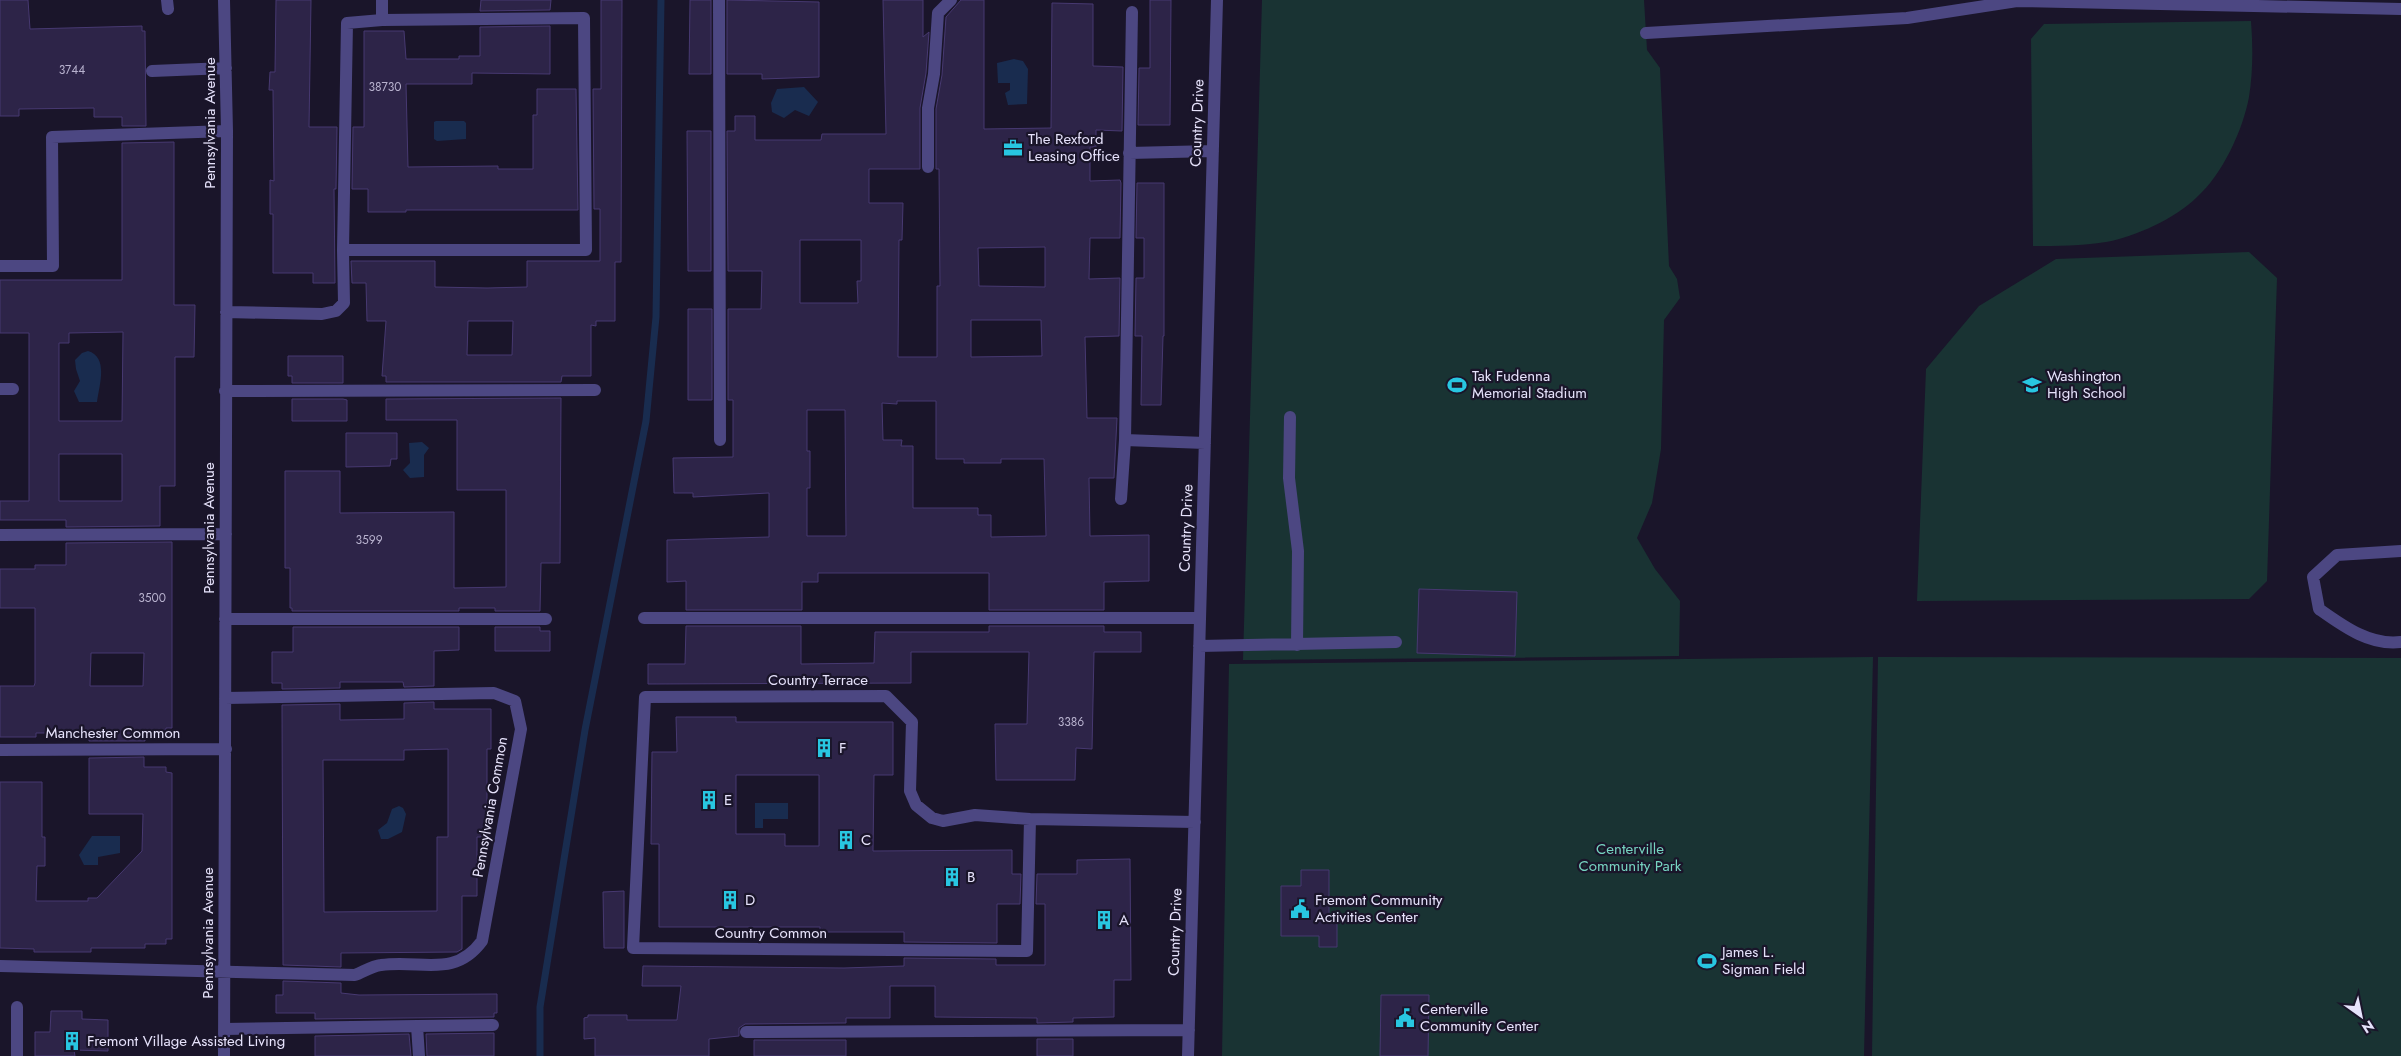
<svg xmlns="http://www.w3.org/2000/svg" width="2401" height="1056" viewBox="0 0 2401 1056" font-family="Jost,sans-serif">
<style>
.green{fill:#193333}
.water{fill:#192c4f}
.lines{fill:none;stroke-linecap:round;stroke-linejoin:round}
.stream{stroke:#192c4f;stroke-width:7}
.building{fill:#2d2448;stroke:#473971;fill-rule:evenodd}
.minor{stroke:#4c4782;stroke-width:12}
.labels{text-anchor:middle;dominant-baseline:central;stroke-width:4.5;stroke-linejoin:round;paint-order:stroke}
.number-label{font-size:12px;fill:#b8b2ce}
.street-label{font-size:15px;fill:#e6e2fb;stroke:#1a152a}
.poi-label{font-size:15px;fill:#e6e2fb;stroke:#1a152a;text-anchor:start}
.park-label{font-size:15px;fill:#76d3c0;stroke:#1a152a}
</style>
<rect width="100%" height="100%" fill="#1a152a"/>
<path class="green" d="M 1262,0 L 1644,0 L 1647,50 L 1660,68 L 1669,266 L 1677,279 L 1680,298 L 1664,320 L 1661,449 L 1652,503 L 1637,538 L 1655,569 L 1680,601 L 1679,656 L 1243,660 Z
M 2251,21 C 2253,46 2253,72 2249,97 C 2243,130 2222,175 2197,197 C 2176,218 2135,237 2106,242 C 2082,246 2057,246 2033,246 L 2031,39 L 2044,24 Z
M 2249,252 L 2277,278 L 2267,581 L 2249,599 L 1917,601 L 1926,369 L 1979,306 L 2056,259 Z
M 1873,657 L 1864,1056 L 1222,1056 L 1229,664 Z
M 1878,657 L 2401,658 L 2401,1056 L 1872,1056 Z"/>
<path class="water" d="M 1014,59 L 1023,61 L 1028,69 L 1027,104 L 1008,105 L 1005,93 L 1010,90 L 1010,83 L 998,83 L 997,63 Z
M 804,87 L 818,102 L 809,116 L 795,110 L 784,118 L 772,112 L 771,103 L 777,89 Z
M 436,121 L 464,121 L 466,123 L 466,139 L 437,141 L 434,139 L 434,122 Z
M 88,351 C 109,357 99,386 97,402 L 79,402 L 74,391 L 80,381 L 76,369 L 75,360 L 82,353 Z
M 422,442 L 429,448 L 424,455 L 424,477 L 410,478 L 403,470 L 410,463 L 409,443 Z
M 755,803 L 788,803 L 788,819 L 763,819 L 763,828 L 755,828 Z
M 399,806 L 403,808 L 406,814 L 402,832 L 388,839 L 381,839 L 378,830 L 387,823 L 392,809 Z
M 92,836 L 120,836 L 120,853 L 98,857 L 98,865 L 84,865 L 79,855 Z"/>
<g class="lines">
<path class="stream" d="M 540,1056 L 540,1007 L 585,730 L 646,421 L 656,317 L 661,0"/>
</g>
<path class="building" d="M 0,0 L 28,0 L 30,29 L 142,26 L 142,31 L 145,31 L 146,126 L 122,126 L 122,117 L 94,117 L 94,108 L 19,109 L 19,116 L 0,116 Z
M 276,0 L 311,0 L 309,127 L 337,127 L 336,189 L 334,189 L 335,283 L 313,283 L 313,273 L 273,273 L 273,214 L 270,214 L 270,180 L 274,181 L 273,90 L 269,90 L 270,72 L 275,72 Z
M 481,0 L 551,0 L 550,10 L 480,11 Z
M 601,0 L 622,0 L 621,262 L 615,262 L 615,321 L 596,321 L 596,326 L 591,325 L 591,376 L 562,376 L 561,382 L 386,382 L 386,376 L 382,376 L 386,321 L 367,321 L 366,283 L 352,283 L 351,261 L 435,261 L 435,287 L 487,288 L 527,287 L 527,261 L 600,261 L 600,209 L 594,209 L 593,89 L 601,89 ZM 468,321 L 513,321 L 512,355 L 467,355 Z
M 690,0 L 711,0 L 711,74 L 689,74 Z
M 727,0 L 819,2 L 819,77 L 762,79 L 762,74 L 727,74 Z
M 883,0 L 923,0 L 923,37 L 929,32 L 926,73 L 920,108 L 920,169 L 869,169 L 869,203 L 903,203 L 902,240 L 899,240 L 898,357 L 937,357 L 937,286 L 940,286 L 939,169 L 936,169 L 936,109 L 942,75 L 946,17 L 961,0 L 984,0 L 984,129 L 1051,128 L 1052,3 L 1093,4 L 1093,66 L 1123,67 L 1122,131 L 1096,130 L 1096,147 L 1090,147 L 1090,181 L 1120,180 L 1121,183 L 1120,238 L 1090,238 L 1089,279 L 1120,278 L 1119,336 L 1085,337 L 1087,418 L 1117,418 L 1114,478 L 1089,478 L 1090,536 L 1149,535 L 1149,581 L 1104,582 L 1104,610 L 989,610 L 989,573 L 818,573 L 818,582 L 802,582 L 802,610 L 686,610 L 686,581 L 667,582 L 667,540 L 769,537 L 769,493 L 693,497 L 693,493 L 674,493 L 673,458 L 733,457 L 733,400 L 728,400 L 728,309 L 761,309 L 762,271 L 728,271 L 727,131 L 735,131 L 735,116 L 755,116 L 755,140 L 821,140 L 822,134 L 886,134 ZM 800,240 L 861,240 L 861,281 L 857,281 L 858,303 L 800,303 ZM 1045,247 L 1045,287 L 979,286 L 978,248 ZM 971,320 L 1041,320 L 1042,356 L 971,357 ZM 897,401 L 936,401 L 936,459 L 964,459 L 964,463 L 1001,463 L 1001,459 L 1044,459 L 1046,536 L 991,537 L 991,515 L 978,515 L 978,508 L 913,508 L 913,446 L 901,446 L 902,440 L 883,440 L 882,403 L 897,404 ZM 807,410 L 845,410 L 846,536 L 807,536 L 807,488 L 810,488 L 810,451 L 807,451 Z
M 1150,0 L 1171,0 L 1170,125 L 1138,125 L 1139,68 L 1150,68 Z
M 550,26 L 550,74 L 472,73 L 472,84 L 406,84 L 408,167 L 498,166 L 498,169 L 533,169 L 533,115 L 537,115 L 537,89 L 576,89 L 578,210 L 406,210 L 406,212 L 368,212 L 368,189 L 352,189 L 353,127 L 364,127 L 364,31 L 404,31 L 406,59 L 459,59 L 459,56 L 480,56 L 480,27 Z
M 687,131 L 711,131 L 711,271 L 688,271 Z
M 174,142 L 174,305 L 195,305 L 194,357 L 175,357 L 175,486 L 160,486 L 160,526 L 66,527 L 66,520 L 0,520 L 0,501 L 29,501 L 29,333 L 0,333 L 0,280 L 122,280 L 122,143 ZM 123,332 L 122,421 L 59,421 L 59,343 L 69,343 L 69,333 ZM 59,454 L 122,454 L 122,501 L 59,501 Z
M 1137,183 L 1164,183 L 1164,336 L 1163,336 L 1161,405 L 1141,405 L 1142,336 L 1135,336 L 1136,278 L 1144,278 L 1144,238 L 1136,238 Z
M 688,309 L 712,309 L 712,400 L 688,400 Z
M 288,356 L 343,356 L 343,383 L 292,383 L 292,376 L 288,376 Z
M 561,398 L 560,563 L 541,563 L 540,611 L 495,611 L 495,608 L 459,608 L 459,611 L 292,611 L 292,608 L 290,608 L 290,568 L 285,568 L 285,471 L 340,471 L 340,513 L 454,512 L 454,588 L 506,587 L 506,490 L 457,490 L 457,420 L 386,420 L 386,399 Z
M 292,399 L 343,399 L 347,400 L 347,421 L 292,421 Z
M 346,433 L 397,433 L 397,459 L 391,459 L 390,466 L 346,467 Z
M 172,542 L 172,728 L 166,728 L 165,733 L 145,733 L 145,741 L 89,741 L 89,733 L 36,733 L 36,737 L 0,737 L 0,686 L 34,686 L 35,683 L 35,608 L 0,608 L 0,569 L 35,569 L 35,565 L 66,565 L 66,543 ZM 91,653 L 144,653 L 143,686 L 90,686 Z
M 1419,589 L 1517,592 L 1515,656 L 1417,653 Z
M 686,626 L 801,626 L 801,664 L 874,663 L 875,632 L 989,632 L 989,626 L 1104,626 L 1104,632 L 1141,632 L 1141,652 L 1094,652 L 1092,749 L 1076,748 L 1075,780 L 996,780 L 995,724 L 1027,724 L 1029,652 L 911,652 L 911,683 L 648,684 L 648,664 L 685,664 Z
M 293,627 L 459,627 L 459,650 L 434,651 L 434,686 L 404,687 L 403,682 L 340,682 L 340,688 L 282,689 L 282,683 L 272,683 L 272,652 L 293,652 Z
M 495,627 L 540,627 L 540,631 L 550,631 L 550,651 L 495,651 Z
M 434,702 L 434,709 L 491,709 L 491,749 L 487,749 L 487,837 L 477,837 L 477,896 L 462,896 L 462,949 L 457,952 L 341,953 L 341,967 L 283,965 L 282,705 L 340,704 L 340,720 L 404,719 L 404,703 ZM 448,749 L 448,837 L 437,837 L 437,911 L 324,912 L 323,760 L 404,760 L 404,750 Z
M 676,717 L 736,717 L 736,722 L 893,722 L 893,775 L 874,775 L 873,851 L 1012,850 L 1012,874 L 1021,874 L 1020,904 L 997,904 L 997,943 L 904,942 L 904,932 L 820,932 L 820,927 L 659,927 L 659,844 L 651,844 L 652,752 L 677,752 ZM 736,775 L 819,775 L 819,846 L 785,846 L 785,834 L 736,834 Z
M 144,757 L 144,767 L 166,767 L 166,772 L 172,773 L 172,939 L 166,939 L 166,944 L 145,944 L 145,948 L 91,948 L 91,952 L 34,952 L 34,949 L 0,948 L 0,782 L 42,782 L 42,837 L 45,837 L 45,866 L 37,866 L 36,901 L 88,901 L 88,898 L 97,898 L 142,851 L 143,814 L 89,814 L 89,758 Z
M 1130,859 L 1131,980 L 1114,980 L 1114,1017 L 1073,1018 L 1073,1022 L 1037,1023 L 1037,1018 L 935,1017 L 935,986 L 890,986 L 890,1018 L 846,1018 L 846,1023 L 745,1024 L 739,1028 L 739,1036 L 709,1039 L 709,1056 L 595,1056 L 595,1038 L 584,1039 L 584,1018 L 588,1017 L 588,1015 L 627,1015 L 627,1020 L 677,1020 L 681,986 L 642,986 L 643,966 L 844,968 L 904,966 L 904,958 L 996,959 L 996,965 L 1045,965 L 1045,904 L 1036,904 L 1037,874 L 1077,874 L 1077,860 Z
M 1301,870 L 1329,870 L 1329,915 L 1337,915 L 1337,947 L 1319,947 L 1319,936 L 1281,936 L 1281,886 L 1301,886 Z
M 624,891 L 624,948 L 604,948 L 603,892 Z
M 283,981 L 341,983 L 341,993 L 359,995 L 497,994 L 497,1013 L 494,1013 L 494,1017 L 315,1019 L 315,1013 L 276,1013 L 276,995 L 283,995 Z
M 1381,995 L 1429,995 L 1428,1056 L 1380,1056 Z
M 51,1011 L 82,1011 L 82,1019 L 108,1020 L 108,1051 L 74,1050 L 75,1056 L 35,1056 L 35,1032 L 50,1032 Z
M 494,1033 L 494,1056 L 427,1056 L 426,1034 Z
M 409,1034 L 411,1056 L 315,1056 L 315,1036 Z
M 1037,1039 L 1073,1039 L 1073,1056 L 1037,1056 Z
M 754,1040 L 846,1040 L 846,1056 L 754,1056 Z"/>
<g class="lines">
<path class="minor" d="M 167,0 L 168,9
M 719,0 L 720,440
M 382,20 L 382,0
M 1646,33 L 1907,18 L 2017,1 L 2401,9
M 152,71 L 226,68
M 1129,153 L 1213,151
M 928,167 L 928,108 L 934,74 L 938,13 L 951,0
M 0,266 L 53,266 L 52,137 L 227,131
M 226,312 L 322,314 L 336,311 L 344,303 L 343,250 L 347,23 L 382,20 L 584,18 L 586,250 L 343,250
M 0,389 L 13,389
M 225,391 L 595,390
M 1290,417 L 1289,478 L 1298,551 L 1297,645
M 1125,440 L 1205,443
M 1121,499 L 1125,440 L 1132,12
M 0,535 L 226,534
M 2401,551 L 2337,555 L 2313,577 L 2319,609 C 2343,626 2370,646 2401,642
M 644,618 L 1200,618
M 225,619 L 546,619
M 1199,646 L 1396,642
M 0,750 L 226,749
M 1030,819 L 1027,951 L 633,948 L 645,697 L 886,696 L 912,722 L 910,791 L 916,805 L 932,818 L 943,821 L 975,815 L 1030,819 L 1195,822
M 0,966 L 355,975 C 363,972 372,966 381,965 C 421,959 454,979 482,941 L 521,729 L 515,701 L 494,693 L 225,698
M 417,1026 L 493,1025
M 224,1029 L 417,1026 L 419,1056
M 746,1032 L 1189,1030
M 17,1056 L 17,1007
M 224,1056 L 227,131 L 224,0
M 1188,1056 L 1217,0"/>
</g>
<defs>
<g id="office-bare" transform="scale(1.5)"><path d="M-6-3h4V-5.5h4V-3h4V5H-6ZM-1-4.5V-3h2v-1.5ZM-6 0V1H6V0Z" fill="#28c6e1" stroke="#1a152a" stroke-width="2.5" paint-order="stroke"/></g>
<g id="stadium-bare" transform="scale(1.5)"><path d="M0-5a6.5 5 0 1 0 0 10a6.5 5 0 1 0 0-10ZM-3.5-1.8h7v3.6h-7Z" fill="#28c6e1" stroke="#1a152a" stroke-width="2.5" paint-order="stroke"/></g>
<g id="school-bare" transform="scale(1.5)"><path d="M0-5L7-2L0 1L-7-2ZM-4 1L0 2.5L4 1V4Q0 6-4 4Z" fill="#28c6e1" stroke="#1a152a" stroke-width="2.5" paint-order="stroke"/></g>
<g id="building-bare" transform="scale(1.5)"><path d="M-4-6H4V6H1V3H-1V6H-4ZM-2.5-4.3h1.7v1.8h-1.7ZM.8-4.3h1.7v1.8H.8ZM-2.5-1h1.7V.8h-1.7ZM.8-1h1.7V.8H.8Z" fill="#28c6e1" stroke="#1a152a" stroke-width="2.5" paint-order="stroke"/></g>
<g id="civic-bare" transform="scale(1.5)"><path d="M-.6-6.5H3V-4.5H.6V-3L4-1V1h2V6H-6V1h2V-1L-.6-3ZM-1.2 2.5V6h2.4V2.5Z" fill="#28c6e1" stroke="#1a152a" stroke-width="2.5" paint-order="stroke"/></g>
</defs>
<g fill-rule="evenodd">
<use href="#office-bare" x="1013" y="148"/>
<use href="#stadium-bare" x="1457" y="385"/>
<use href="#school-bare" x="2032" y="385"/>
<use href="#building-bare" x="824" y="748"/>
<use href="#building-bare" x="709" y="800"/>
<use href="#building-bare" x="846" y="840"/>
<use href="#building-bare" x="952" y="877"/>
<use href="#building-bare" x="730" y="900"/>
<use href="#civic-bare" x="1300" y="909"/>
<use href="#building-bare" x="1104" y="920"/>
<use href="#stadium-bare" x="1707" y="961"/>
<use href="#civic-bare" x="1405" y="1018"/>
<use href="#building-bare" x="72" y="1041"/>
</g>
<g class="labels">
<g class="number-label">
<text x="72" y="70">3744</text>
<text x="385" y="87">38730</text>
<text x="369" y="540">3599</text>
<text x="152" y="598">3500</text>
<text x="1071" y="722">3386</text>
</g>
<g class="street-label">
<text transform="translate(210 123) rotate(-90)">Pennsylvania Avenue</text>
<text transform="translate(1197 123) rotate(-88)">Country Drive</text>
<text transform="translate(209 528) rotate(-90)">Pennsylvania Avenue</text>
<text transform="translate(1186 528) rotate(-88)">Country Drive</text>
<text x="818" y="680">Country Terrace</text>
<text x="113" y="733">Manchester Common</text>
<text transform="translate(490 807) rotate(-80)">Pennsylvania Common</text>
<text transform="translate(1175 932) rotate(-88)">Country Drive</text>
<text transform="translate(208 933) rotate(-90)">Pennsylvania Avenue</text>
<text x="771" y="933">Country Common</text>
</g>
<g class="poi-label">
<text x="1028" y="139">The Rexford<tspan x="1028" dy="17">Leasing Office</tspan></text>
<text x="1472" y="376">Tak Fudenna<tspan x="1472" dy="17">Memorial Stadium</tspan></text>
<text x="2047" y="376">Washington<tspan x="2047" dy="17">High School</tspan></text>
<text x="839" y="748">F</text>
<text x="724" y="800">E</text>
<text x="861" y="840">C</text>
<text x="967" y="877">B</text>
<text x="745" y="900">D</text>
<text x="1315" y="900">Fremont Community<tspan x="1315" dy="17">Activities Center</tspan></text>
<text x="1119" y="920">A</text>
<text x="1722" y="952">James L.<tspan x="1722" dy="17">Sigman Field</tspan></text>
<text x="1420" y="1009">Centerville<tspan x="1420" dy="17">Community Center</tspan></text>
<text x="87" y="1041">Fremont Village Assisted Living</text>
</g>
<g class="park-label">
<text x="1630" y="849">Centerville<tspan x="1630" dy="17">Community Park</tspan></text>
</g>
</g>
<g transform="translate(2361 1016) rotate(147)" stroke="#1a152a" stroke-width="4" paint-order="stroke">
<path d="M0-4L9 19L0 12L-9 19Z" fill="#e6e2fb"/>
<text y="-8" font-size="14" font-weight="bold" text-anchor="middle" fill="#e6e2fb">N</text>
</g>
</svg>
